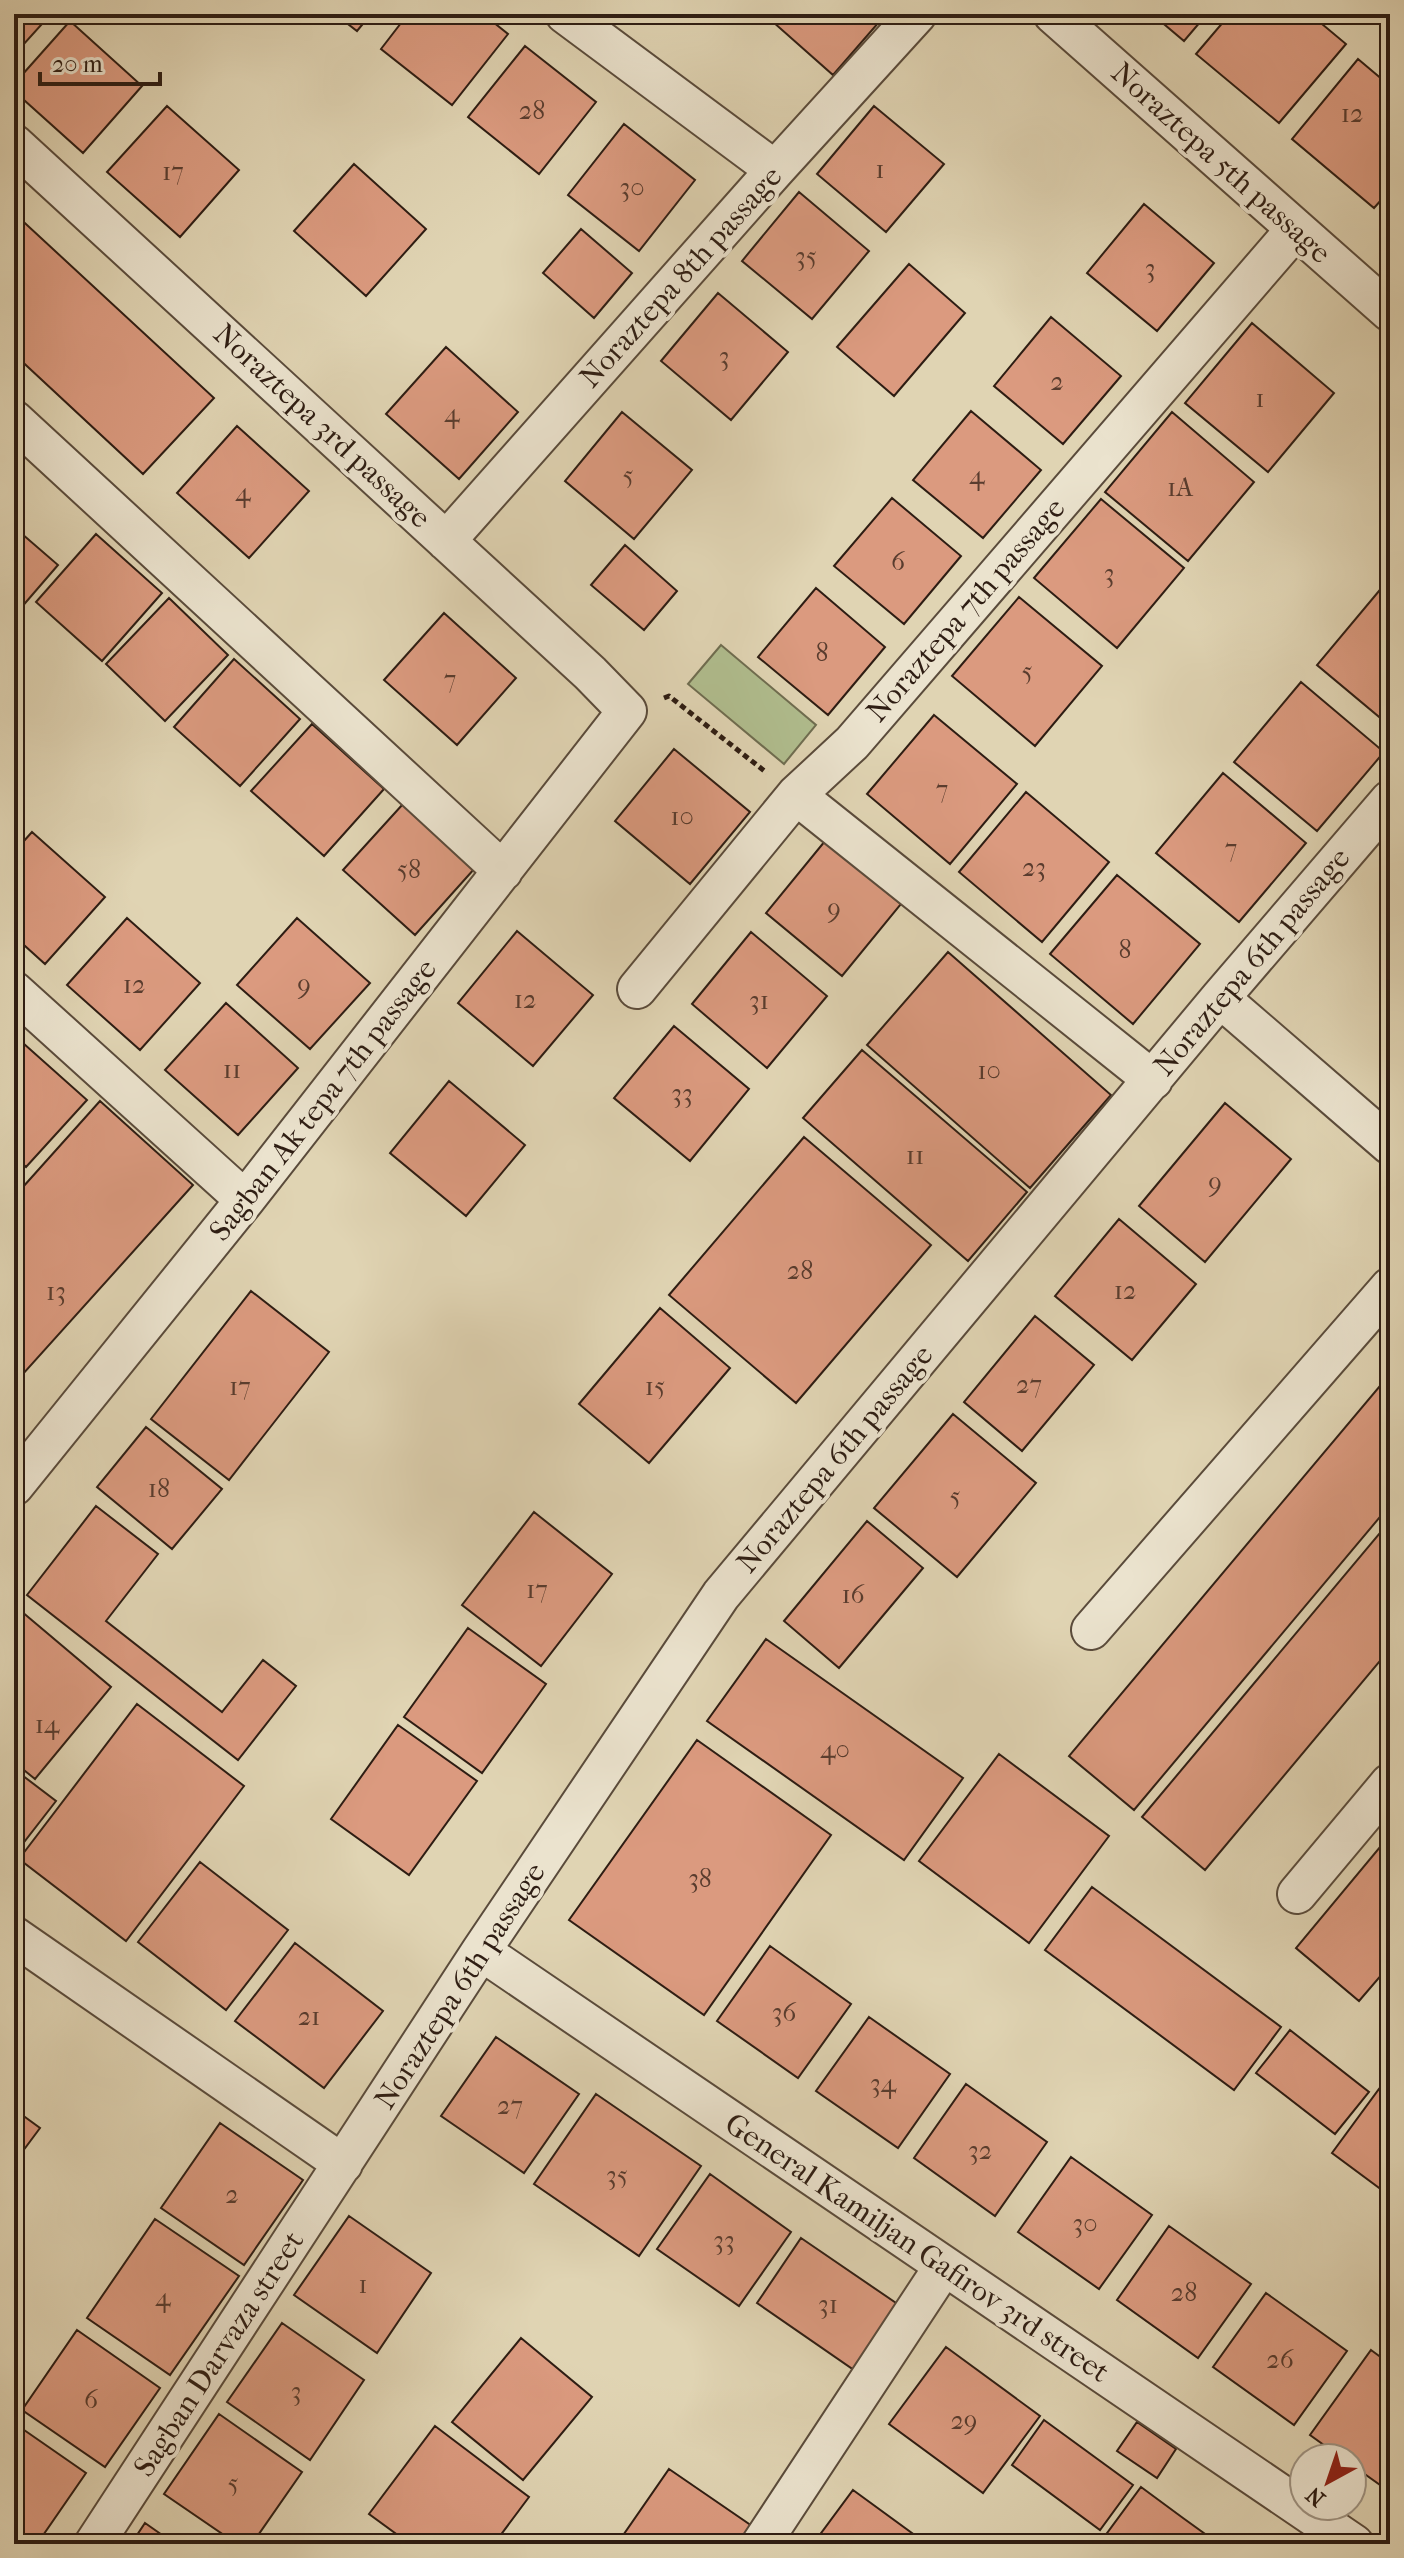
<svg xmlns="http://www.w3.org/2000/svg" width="1404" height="2558" viewBox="0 0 1404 2558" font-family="'IM FELL French Canon',serif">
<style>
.green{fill:#b0bd8e;stroke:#6f6d50;stroke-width:2}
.building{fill:#db9a7f;stroke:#2e1d13;stroke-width:2}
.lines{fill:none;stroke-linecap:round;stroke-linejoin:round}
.minor-casing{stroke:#5a4b3b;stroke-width:42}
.path{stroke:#2e1d13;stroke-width:5;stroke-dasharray:6 4;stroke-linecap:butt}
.minor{stroke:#ebe3ce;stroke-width:38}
.labels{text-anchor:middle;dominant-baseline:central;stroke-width:8;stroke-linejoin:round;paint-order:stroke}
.number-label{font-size:26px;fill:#593c2e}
.street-label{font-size:30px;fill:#2e1d13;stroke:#ebe3ce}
</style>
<rect width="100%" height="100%" fill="#e0d4b3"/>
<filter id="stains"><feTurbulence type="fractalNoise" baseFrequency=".0025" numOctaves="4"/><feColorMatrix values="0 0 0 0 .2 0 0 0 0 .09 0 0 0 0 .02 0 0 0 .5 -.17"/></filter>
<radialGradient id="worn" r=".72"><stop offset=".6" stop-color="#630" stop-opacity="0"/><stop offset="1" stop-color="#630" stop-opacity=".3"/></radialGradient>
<path class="green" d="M 721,645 L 816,725 L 784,764 L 688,684 Z"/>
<path class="building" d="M 14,14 L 51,14 L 14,55 Z
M 335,14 L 371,14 L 357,31 Z
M 408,14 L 483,14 L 508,34 L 452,105 L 381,49 Z
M 764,14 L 886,14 L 833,75 Z
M 1152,14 L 1207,14 L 1184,41 Z
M 1230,14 L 1310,14 L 1346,44 L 1279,123 L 1196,54 Z
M 70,21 L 142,86 L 83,153 L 14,91 L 14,84 Z
M 525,46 L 596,102 L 539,174 L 468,117 Z
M 1358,59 L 1390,86 L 1390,190 L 1374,208 L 1292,139 Z
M 167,106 L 239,170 L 180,237 L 107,172 Z
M 874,106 L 944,164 L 886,232 L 817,174 Z
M 624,124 L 695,180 L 639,251 L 568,195 Z
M 354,164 L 426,229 L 366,296 L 294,231 Z
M 799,192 L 869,251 L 812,319 L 742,261 Z
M 1144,204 L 1214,263 L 1157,331 L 1087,273 Z
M 14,213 L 214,398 L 143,474 L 14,354 Z
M 581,229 L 632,273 L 594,318 L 543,273 Z
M 909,264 L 965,313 L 894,396 L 837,347 Z
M 718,293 L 788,352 L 731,420 L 661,361 Z
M 1051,317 L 1121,376 L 1063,444 L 994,386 Z
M 1252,323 L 1334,393 L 1268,472 L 1185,403 Z
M 446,347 L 518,412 L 459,479 L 386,414 Z
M 971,411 L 1041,470 L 983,538 L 913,480 Z
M 622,412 L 692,470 L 634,539 L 565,481 Z
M 1172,412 L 1254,482 L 1188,561 L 1105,492 Z
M 237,426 L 309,491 L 249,558 L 177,493 Z
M 892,498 L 961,556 L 904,624 L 834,566 Z
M 1101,499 L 1184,568 L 1117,648 L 1034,578 Z
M 14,527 L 58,565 L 14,616 Z
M 96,534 L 162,593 L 102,661 L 36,602 Z
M 625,545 L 677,591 L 644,630 L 591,585 Z
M 1384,585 L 1390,590 L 1390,726 L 1317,665 Z
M 816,588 L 885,647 L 828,715 L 758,657 Z
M 1019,597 L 1102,666 L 1035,746 L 952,676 Z
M 169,598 L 228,655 L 165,721 L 106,664 Z
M 444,613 L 516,678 L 457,745 L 384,680 Z
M 234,659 L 300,719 L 240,786 L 174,727 Z
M 1301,682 L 1384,752 L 1317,831 L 1234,762 Z
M 934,715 L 1017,784 L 950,864 L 867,794 Z
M 312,724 L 384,789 L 324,856 L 251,791 Z
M 674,749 L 750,812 L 690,884 L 615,821 Z
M 1223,773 L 1306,843 L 1239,922 L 1156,853 Z
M 1026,792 L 1109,862 L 1042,942 L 959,872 Z
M 403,804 L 475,868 L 415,935 L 343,870 Z
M 32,832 L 105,897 L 45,964 L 14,936 L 14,852 Z
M 825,841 L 901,904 L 842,976 L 766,913 Z
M 1117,875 L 1200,944 L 1133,1024 L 1050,954 Z
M 127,918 L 200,983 L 140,1050 L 67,985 Z
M 297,918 L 370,983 L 310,1049 L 237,985 Z
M 517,931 L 593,995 L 533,1066 L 458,1003 Z
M 751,932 L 827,996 L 767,1068 L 692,1004 Z
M 948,952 L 1111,1095 L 1030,1188 L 867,1045 Z
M 226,1003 L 298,1068 L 238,1135 L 165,1070 Z
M 674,1026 L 749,1089 L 690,1161 L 614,1098 Z
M 14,1035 L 87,1100 L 26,1167 L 14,1156 Z
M 862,1050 L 1027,1192 L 968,1261 L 803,1118 Z
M 449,1081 L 525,1145 L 466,1216 L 390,1153 Z
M 100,1101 L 193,1185 L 14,1384 L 14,1197 Z
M 1225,1103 L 1291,1159 L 1205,1262 L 1139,1206 Z
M 804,1137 L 931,1245 L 796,1403 L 669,1295 Z
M 1119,1219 L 1196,1284 L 1132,1360 L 1055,1296 Z
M 251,1291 L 329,1352 L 229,1480 L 151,1419 Z
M 660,1308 L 730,1368 L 649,1463 L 579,1404 Z
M 1035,1316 L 1094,1365 L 1022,1451 L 964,1402 Z
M 1390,1374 L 1390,1505 L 1134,1810 L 1069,1756 Z
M 953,1414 L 1036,1483 L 957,1577 L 874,1508 Z
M 146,1427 L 222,1489 L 172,1549 L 97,1487 Z
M 96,1506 L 158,1554 L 106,1621 L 222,1712 L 263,1660 L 296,1686 L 238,1760 L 27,1595 Z
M 534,1512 L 612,1574 L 541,1666 L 462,1605 Z
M 867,1521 L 923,1568 L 839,1668 L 784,1621 Z
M 1390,1521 L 1390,1649 L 1205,1870 L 1142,1817 Z
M 21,1611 L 111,1687 L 35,1779 L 14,1762 L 14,1620 Z
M 468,1628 L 546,1684 L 482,1773 L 404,1717 Z
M 766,1639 L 963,1778 L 904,1860 L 707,1721 Z
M 137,1704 L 244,1786 L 126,1941 L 19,1859 Z
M 398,1725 L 477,1781 L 409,1875 L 331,1819 Z
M 697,1740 L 831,1835 L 704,2015 L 569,1920 Z
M 999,1754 L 1109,1836 L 1029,1943 L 919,1861 Z
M 14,1769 L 56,1801 L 14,1855 Z
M 1390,1835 L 1390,1965 L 1359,2001 L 1296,1948 Z
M 200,1862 L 288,1930 L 226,2010 L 138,1942 Z
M 1092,1887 L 1281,2027 L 1234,2090 L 1045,1950 Z
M 295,1943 L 383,2011 L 324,2088 L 235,2021 Z
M 770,1946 L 851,2004 L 798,2078 L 717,2021 Z
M 869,2017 L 950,2074 L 898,2148 L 816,2091 Z
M 1290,2030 L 1369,2092 L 1335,2134 L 1256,2073 Z
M 496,2037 L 579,2094 L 524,2173 L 441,2116 Z
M 966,2084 L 1047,2142 L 995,2216 L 914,2158 Z
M 1379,2089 L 1390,2097 L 1390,2196 L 1332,2153 Z
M 596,2094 L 701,2166 L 639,2256 L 534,2184 Z
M 14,2109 L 40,2128 L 14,2163 Z
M 220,2123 L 303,2180 L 244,2265 L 161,2208 Z
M 1071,2157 L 1152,2215 L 1099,2289 L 1018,2232 Z
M 710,2174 L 791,2232 L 739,2306 L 657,2249 Z
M 349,2216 L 431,2273 L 377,2353 L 294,2295 Z
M 155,2219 L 239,2276 L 170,2375 L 87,2318 Z
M 1169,2226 L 1251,2284 L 1198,2358 L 1117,2300 Z
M 801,2238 L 899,2305 L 854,2370 L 757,2303 Z
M 1266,2293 L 1347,2351 L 1294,2425 L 1213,2367 Z
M 282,2323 L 364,2380 L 310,2460 L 227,2402 Z
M 77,2330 L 160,2388 L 105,2467 L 22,2410 Z
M 521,2338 L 592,2397 L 523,2480 L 452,2422 Z
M 946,2347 L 1040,2416 L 983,2493 L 889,2424 Z
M 1371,2350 L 1390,2364 L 1390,2492 L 1352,2465 L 1352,2458 L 1342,2458 L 1310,2435 Z
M 219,2414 L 302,2472 L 252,2544 L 237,2544 L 164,2494 Z
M 1044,2420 L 1133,2485 L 1100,2530 L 1012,2465 Z
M 1137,2422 L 1176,2449 L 1157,2478 L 1117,2451 Z
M 14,2423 L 86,2473 L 37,2544 L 14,2544 Z
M 435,2426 L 529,2497 L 494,2544 L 410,2544 L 369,2514 Z
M 669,2469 L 752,2526 L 739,2544 L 617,2544 Z
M 1141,2487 L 1183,2518 L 1219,2544 L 1099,2544 Z
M 853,2490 L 927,2544 L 813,2544 Z
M 145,2523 L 175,2544 L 131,2544 Z"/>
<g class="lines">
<g class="minor-casing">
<path id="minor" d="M 565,14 L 775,170
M 1053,14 L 1390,312
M 14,144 L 590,673 L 627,711 L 245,1200 L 14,1486
M 14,420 L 503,871
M 446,541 L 775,170 L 917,14
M 796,795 L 1153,1080
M 637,989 L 796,795 L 852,743 L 1295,230
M 14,991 L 245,1200
M 1220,998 L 1390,1145
M 1091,1630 L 1390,1287
M 1297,1894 L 1390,1783
M 14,1936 L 343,2164
M 481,1951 L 1354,2544
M 94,2544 L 481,1951 L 721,1595 L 1220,998 L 1390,800
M 761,2544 L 944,2266"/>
</g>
<path class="path" d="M 664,698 L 669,696 L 767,773"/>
<use href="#minor" class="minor"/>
</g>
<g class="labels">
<g class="number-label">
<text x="532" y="110">28</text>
<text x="1352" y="113">12</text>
<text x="880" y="169">1</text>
<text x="173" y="171">17</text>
<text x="632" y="187">30</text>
<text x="806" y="256">35</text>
<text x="1150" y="268">3</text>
<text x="724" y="356">3</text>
<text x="1057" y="381">2</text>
<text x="1260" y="398">1</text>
<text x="452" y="413">4</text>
<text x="628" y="475">5</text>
<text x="977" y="475">4</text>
<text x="1180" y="487">1A</text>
<text x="243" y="492">4</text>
<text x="898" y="561">6</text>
<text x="1109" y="573">3</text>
<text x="822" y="652">8</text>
<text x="1027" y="671">5</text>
<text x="450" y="679">7</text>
<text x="942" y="789">7</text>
<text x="682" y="816">10</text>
<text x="1231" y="848">7</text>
<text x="1034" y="867">23</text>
<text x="409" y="869">58</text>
<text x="834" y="908">9</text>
<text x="1125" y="949">8</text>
<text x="134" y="984">12</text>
<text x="304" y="984">9</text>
<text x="525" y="999">12</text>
<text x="759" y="1000">31</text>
<text x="232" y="1069">11</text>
<text x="989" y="1070">10</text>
<text x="682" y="1093">33</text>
<text x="915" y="1155">11</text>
<text x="1215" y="1182">9</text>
<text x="800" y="1270">28</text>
<text x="1125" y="1290">12</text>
<text x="56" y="1291">13</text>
<text x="1029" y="1384">27</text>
<text x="240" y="1386">17</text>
<text x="655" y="1386">15</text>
<text x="159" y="1488">18</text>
<text x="955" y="1496">5</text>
<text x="537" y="1589">17</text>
<text x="853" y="1594">16</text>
<text x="47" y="1724">14</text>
<text x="835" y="1749">40</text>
<text x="700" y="1878">38</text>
<text x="784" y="2012">36</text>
<text x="309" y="2016">21</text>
<text x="883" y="2083">34</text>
<text x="510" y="2105">27</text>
<text x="980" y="2150">32</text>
<text x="617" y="2175">35</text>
<text x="232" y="2194">2</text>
<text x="1085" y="2223">30</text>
<text x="724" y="2240">33</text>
<text x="363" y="2284">1</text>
<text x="1184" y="2292">28</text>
<text x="163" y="2297">4</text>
<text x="828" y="2304">31</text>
<text x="1280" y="2359">26</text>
<text x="296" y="2391">3</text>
<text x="91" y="2399">6</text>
<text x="964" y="2420">29</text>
<text x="233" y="2483">5</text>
</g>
<g class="street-label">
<text transform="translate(1221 163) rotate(42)">Noraztepa 5th passage</text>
<text transform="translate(681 277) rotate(-48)">Noraztepa 8th passage</text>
<text transform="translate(322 426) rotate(43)">Noraztepa 3rd passage</text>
<text transform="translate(966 610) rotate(-49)">Noraztepa 7th passage</text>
<text transform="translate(1252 962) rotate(-50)">Noraztepa 6th passage</text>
<text transform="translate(323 1100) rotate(-52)">Sagban Ak tepa 7th passage</text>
<text transform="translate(835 1459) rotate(-50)">Noraztepa 6th passage</text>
<text transform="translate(460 1986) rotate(-57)">Noraztepa 6th passage</text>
<text transform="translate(917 2248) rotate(34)">General Kamiljan Gafirov 3rd street</text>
<text transform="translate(219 2354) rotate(-57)">Sagban Darvaza street</text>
</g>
</g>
<rect width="1404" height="2558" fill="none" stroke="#e0d4b3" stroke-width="48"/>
<rect x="16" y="16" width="1372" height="2526" fill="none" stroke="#2e1d13" stroke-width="4"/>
<rect x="24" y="24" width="1356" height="2510" fill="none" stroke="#2e1d13" stroke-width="2"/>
<g transform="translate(1328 2482) rotate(220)"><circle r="38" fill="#ebe3ce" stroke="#9f9483" stroke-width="2"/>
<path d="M0-6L14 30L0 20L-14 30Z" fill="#8f2418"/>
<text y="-12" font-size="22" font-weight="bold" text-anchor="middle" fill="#2e1d13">N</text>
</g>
<path d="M40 72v12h120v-12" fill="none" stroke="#2e1d13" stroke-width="4"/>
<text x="52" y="72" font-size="24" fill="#2e1d13" stroke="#ebe3ce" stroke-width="6" paint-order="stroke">20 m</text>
<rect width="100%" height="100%" filter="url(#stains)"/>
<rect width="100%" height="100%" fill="url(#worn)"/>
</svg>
